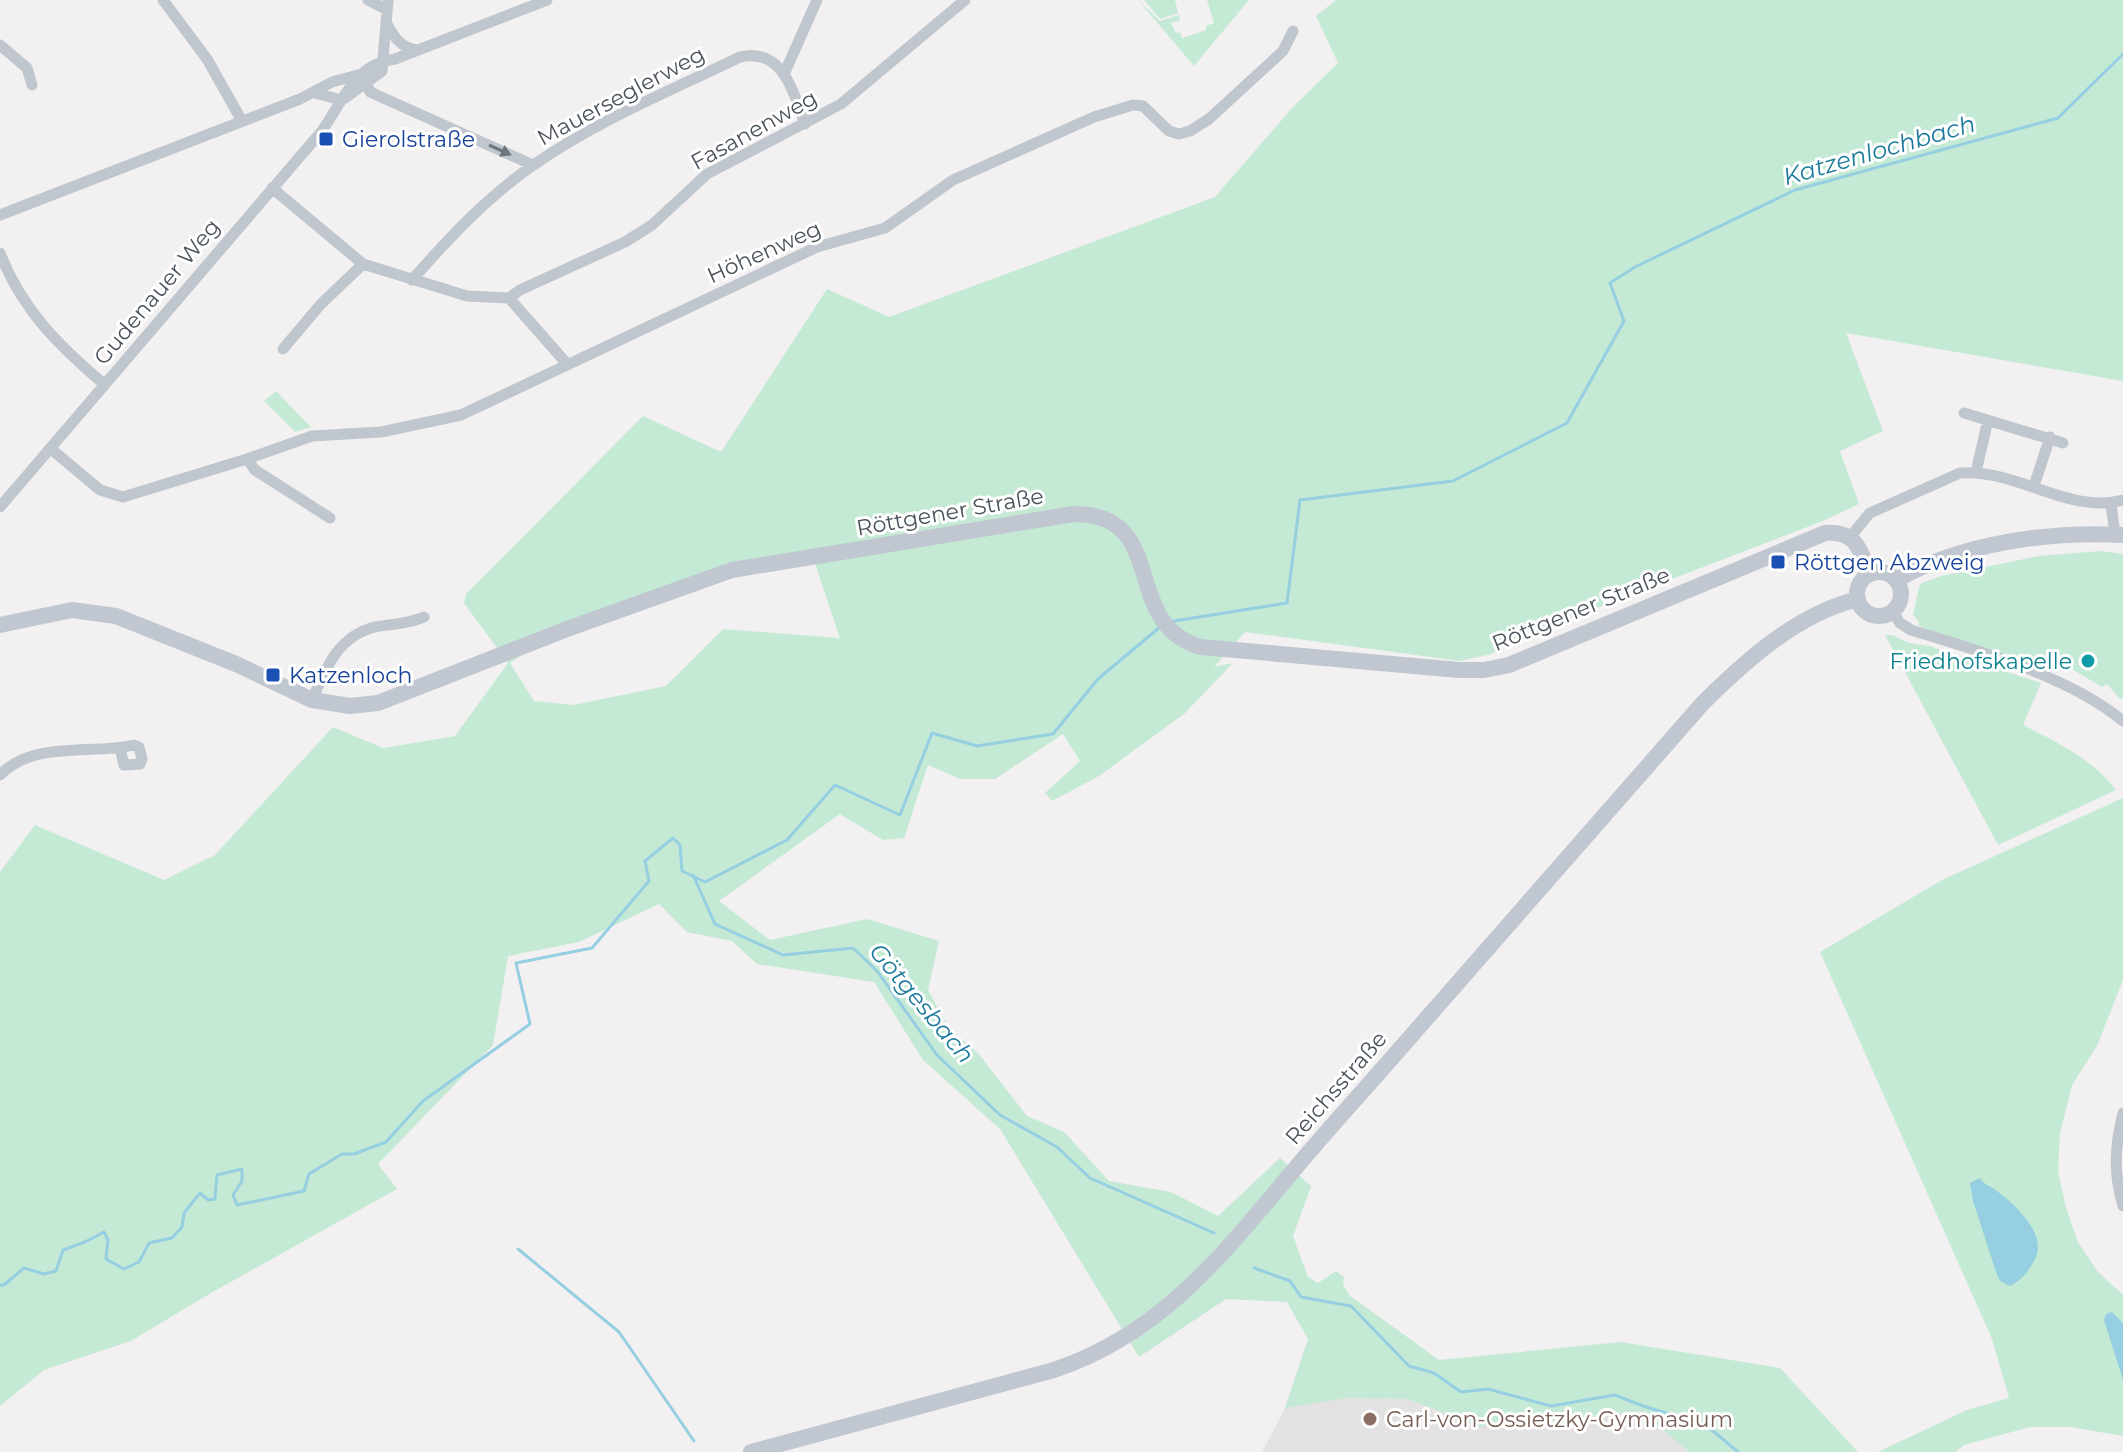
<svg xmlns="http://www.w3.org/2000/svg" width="2123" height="1452" viewBox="0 0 2123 1452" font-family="Montserrat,sans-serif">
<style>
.education{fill:#e3e1e1}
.green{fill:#c4ead5;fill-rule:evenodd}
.water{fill:#96cee2}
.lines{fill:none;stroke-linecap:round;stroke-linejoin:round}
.stream{stroke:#96cee2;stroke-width:3}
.street{stroke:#c0c6cd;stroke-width:11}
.secondary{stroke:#c0c7d1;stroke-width:16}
.oneway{fill:#6d757d}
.transit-dot{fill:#1a4fb4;stroke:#fff;stroke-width:3}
.culture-dot{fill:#0f9aa8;stroke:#fff;stroke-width:3}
.education-dot{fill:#8d6e63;stroke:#fff;stroke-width:3}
.labels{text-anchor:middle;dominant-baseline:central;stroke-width:6;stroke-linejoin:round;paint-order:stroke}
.street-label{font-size:22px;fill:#4a525b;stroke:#fff}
.transit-label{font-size:22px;fill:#164399;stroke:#fff;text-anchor:start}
.culture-label{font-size:22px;fill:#0d838f;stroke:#fff;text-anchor:end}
.education-label{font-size:22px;fill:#785e54;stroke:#fff;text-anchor:start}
.water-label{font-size:24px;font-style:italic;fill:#1d7a9c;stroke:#fff}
</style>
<rect width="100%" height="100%" fill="#f2f0f0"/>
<path class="education" d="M 1347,1397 L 1407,1399 L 1481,1427 L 1641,1411 L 1689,1452 L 1262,1452 L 1285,1408 Z"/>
<path class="green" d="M 1138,0 L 1160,21 L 1179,15 L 1180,20 L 1171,23 L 1176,33 L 1180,32 L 1182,38 L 1206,30 L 1206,26 L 1214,23 L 1207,0 L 1249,0 L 1194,66 Z
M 1144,0 L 1175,0 L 1178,13 L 1160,19 Z
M 1336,0 L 2123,0 L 2123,381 L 1846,333 L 1883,431 L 1840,451 L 1859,504 L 1823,521 L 1526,635 L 1491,654 L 1460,661 L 1245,632 L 1214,667 L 1233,663 L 1184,714 L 1099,776 L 1052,801 L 1045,793 L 1080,761 L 1063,734 L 995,779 L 960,779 L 928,765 L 904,838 L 883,840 L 840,814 L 719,901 L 770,940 L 867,919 L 939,941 L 928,990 L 949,1028 L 978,1053 L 1027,1116 L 1064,1132 L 1109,1181 L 1171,1192 L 1218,1216 L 1280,1158 L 1311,1186 L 1293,1236 L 1308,1277 L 1318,1283 L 1336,1271 L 1344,1277 L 1343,1284 L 1349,1295 L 1439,1360 L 1621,1342 L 1780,1368 L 1858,1452 L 1689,1452 L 1641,1411 L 1481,1427 L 1407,1399 L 1347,1398 L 1285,1408 L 1308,1339 L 1287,1302 L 1226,1299 L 1139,1357 L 1000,1129 L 923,1060 L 874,982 L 757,964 L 732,941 L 687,932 L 659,904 L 579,942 L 508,956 L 493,1045 L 378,1164 L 397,1189 L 211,1293 L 131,1341 L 44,1370 L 0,1406 L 0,872 L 35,825 L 164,880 L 215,855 L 333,727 L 383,748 L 455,736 L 508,663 L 464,603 L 466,594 L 643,416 L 721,452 L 827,289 L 889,317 L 1215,197 L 1292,108 L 1338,63 L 1316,16 ZM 812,554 L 840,638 L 723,629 L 666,686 L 573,705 L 534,701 L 510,663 L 561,630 Z
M 276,391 L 311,427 L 295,432 L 264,401 Z
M 2101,551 L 2123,554 L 2123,697 L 2120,699 L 2107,684 L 2102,687 L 2065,665 L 2056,673 L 2052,669 L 2047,674 L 1928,630 L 1918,625 L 1919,622 L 1913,615 L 1919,587 L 1922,583 L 1941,576 L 2039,556 Z
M 1885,635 L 1892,635 L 1909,643 L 1929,646 L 2041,683 L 2023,725 C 2058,743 2091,758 2116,790 L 1998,845 Z
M 2123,798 L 2123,980 L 2097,1046 L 2072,1085 L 2060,1133 L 2058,1171 L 2066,1208 L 2078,1242 L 2098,1272 L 2123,1295 L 2123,1436 L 2070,1427 L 2030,1427 L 1964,1445 L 1955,1452 L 1878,1452 L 1967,1410 L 2009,1398 L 1992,1339 L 1820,952 L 1942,880 Z"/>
<path class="water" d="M 1980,1178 C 1984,1185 1988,1184 1994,1189 C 2014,1203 2048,1234 2035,1259 C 2029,1271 2022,1280 2010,1286 L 2000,1281 L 1996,1272 L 1973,1201 L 1970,1183 Z
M 2112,1312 L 2123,1323 L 2123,1380 L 2104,1320 L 2106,1314 Z"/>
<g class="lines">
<path class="stream" d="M 1174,621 L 1287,603 L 1300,500 L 1453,481 L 1567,423 L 1624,321 L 1610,283 L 1635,267 L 1795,190 L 2058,118 L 2123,54
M 693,875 L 715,924 L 783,955 L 853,948 L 877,971 L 937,1055 L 1000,1115 L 1057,1147 L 1090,1178 L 1214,1233
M 518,1249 L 619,1332 L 694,1441
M 1254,1268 L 1290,1281 L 1301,1297 L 1351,1306 L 1409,1366 L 1434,1373 L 1461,1392 L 1488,1389 L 1551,1406 L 1615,1395 L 1643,1406 L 1706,1425 L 1738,1452
M 0,1285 L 4,1285 L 24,1268 L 44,1274 L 56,1271 L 63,1250 L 85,1242 L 104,1232 L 108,1240 L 106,1259 L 124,1269 L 139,1262 L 149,1243 L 172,1238 L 182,1227 L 184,1213 L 200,1193 L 208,1200 L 215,1199 L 217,1175 L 242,1169 L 242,1181 L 233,1195 L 237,1205 L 304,1191 L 309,1174 L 342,1154 L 354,1154 L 386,1142 L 423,1101 L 530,1024 L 516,963 L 592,948 L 649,881 L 645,861 L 673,838 L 680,845 L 682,871 L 705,882 L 787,840 L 835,785 L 900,815 L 932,733 L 977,746 L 1053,734 L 1098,679 L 1160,627"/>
<path class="street" d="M 163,0 L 207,59 L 242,121
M 368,0 L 387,10
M 387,24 C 394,37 401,48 417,50
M 0,45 L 27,68 L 32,85
M 785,72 L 817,0
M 363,73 L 370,92 L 533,165
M 315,93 L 341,100
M 345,98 L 382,71 L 388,0
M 272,188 L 363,264 L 467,296 L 509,298
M 0,215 L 300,99 L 332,82 L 358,75
M 0,253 C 22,310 59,346 105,385
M 412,280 C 449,238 486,198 532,166 C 596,121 670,91 740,57 C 783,47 793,92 805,124
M 509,298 L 520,290 L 625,242 L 652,225 L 707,174 L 841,104 L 965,0
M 509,298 L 567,364
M 283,349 L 321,304 L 363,264
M 1964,413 L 2063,443
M 50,448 L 100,490 L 123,497 L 247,459 L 312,436 L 381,432 L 461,415 L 817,247 L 885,228 L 953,180 L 1094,117 L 1133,105 L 1143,106 L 1169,131 L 1179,134 L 1190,131 L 1209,119 L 1283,51 L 1293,31
M 247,459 L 255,470 L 330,518
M 1976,472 L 1988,420
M 2034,486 L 2050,437
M 2111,504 L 2115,535
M 0,507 L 321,132 C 343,103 353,64 395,59 L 547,0
M 1850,537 L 1870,513 L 1960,473 C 2015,468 2070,515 2123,500
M 1892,611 L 1900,623 L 1911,630 C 1978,650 2070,677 2123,721
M 312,700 C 326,668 338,636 375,627 C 392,624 408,624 424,617
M 0,775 C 34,740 91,755 134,745 L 139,747 L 142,759 L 140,764 L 124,765 L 120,748
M 2123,1113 C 2115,1145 2113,1173 2123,1206"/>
<path class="secondary" d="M1857 594a22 22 0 1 1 44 0a22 22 0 1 1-44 0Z
M 1896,580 C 1962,543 2048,531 2123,535
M 0,625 L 72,610 L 116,616 L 236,664 L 312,700 L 350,706 L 378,703 L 567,629 L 732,570 L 1073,514 C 1171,513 1119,624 1201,647 L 1459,670 L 1484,670 L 1509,665 L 1825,533 C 1857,531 1859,549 1870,574
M 751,1452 L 1054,1370 C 1160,1334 1219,1259 1288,1177 C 1321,1137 1357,1098 1391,1059 C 1494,940 1598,822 1702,704 C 1745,661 1797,614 1858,599"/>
</g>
<defs><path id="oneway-solid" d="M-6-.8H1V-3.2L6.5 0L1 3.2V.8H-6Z" transform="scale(2)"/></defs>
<use class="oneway" href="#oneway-solid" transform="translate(500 150) rotate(24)"/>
<g class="transit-dot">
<rect x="318" y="131" width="16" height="16" rx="4"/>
<rect x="1770" y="554" width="16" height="16" rx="4"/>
<rect x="265" y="667" width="16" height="16" rx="4"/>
</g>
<circle class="culture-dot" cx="2088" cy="661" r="8"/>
<circle class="education-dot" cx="1370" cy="1419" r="8"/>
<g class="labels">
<g class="street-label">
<text transform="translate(621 96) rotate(-28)">Mauerseglerweg</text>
<text transform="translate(754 130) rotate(-29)">Fasanenweg</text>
<text transform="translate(764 252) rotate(-24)">Höhenweg</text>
<text transform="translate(157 292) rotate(-50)">Gudenauer Weg</text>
<text transform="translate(950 512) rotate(-10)">Röttgener Straße</text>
<text transform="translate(1581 609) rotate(-22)">Röttgener Straße</text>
<text transform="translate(1336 1088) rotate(-49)">Reichsstraße</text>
</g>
<g class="transit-label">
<text x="342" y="139">Gierolstraße</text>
<text x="1794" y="562">Röttgen Abzweig</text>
<text x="289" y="675">Katzenloch</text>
</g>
<g class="culture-label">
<text x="2072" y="661">Friedhofskapelle</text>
</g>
<g class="education-label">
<text x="1386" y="1419">Carl-von-Ossietzky-Gymnasium</text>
</g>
<g class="water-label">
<text transform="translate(1879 150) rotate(-16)">Katzenlochbach</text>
<text transform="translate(922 1003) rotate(50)">Götgesbach</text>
</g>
</g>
</svg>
